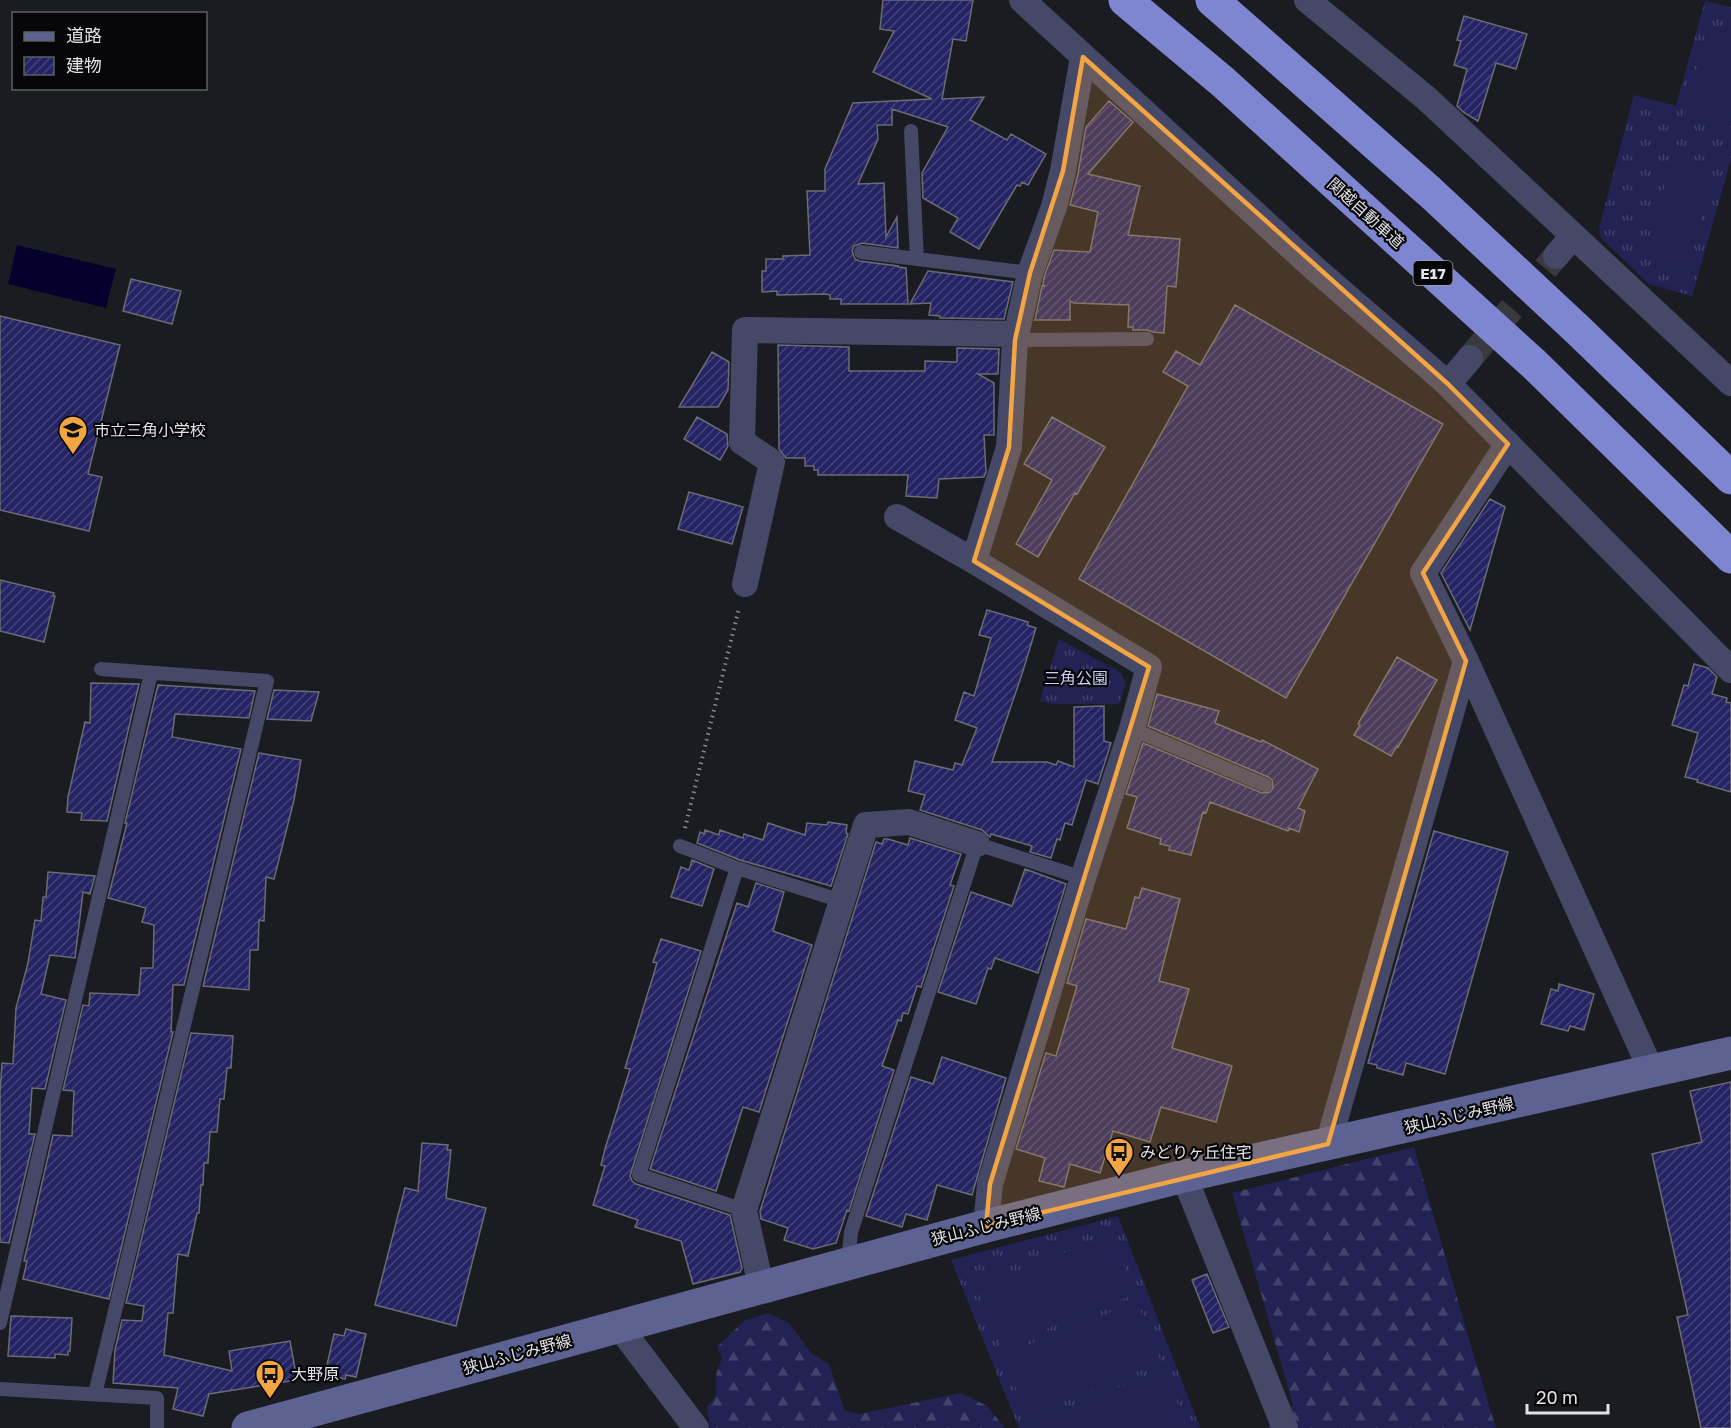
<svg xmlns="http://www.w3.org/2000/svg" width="1731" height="1428" viewBox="0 0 1731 1428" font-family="'Golos Text','Noto Sans JP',sans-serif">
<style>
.grass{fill:url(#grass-tufts)}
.forest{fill:url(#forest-firs)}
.pitch{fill:#222354}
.water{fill:#06002d}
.building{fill:url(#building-hatch);stroke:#6a6b73;stroke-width:1.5}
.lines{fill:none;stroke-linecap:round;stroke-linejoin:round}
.street-tunnel{stroke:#393a3f;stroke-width:26;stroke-dasharray:26 13;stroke-linecap:butt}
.path{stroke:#88898e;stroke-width:4;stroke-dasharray:1.5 4.5;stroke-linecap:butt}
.lane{stroke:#454967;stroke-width:14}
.street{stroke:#454967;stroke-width:26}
.secondary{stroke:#5c6292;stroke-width:33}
.highway{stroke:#7e86d1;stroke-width:33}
.marked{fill:#f3a443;fill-opacity:0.2;stroke:#f3a443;stroke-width:4.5;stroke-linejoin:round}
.labels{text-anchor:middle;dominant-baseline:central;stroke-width:4.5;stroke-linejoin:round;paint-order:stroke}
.shield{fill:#070709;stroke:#a0a0a4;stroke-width:1.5}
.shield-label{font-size:15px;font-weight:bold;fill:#e1e2e6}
.street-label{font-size:16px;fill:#e1e2e6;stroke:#070709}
.poi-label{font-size:16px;fill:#e1e2e6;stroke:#070709;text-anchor:start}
.park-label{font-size:16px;fill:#c9d0f8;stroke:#070709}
</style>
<defs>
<pattern id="grass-tufts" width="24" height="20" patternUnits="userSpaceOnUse" patternTransform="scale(1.5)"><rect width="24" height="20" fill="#222354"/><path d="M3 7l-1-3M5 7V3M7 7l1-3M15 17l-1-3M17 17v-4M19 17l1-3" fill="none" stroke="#42436d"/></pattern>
<pattern id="forest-firs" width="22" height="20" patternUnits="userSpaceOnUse" patternTransform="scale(1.5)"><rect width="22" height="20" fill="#222354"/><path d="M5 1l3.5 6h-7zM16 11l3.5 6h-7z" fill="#42436d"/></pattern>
<pattern id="building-hatch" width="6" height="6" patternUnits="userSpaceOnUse" patternTransform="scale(1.5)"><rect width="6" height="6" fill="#242364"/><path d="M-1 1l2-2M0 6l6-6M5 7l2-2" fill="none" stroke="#44437a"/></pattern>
</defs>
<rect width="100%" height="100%" fill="#1b1c22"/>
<path class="grass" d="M 1705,1 L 1731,7 L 1731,160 L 1692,296 L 1649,284 L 1601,238 L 1599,228 L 1634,95 L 1676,106 Z
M 1059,639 L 1120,672 L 1126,683 L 1119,704 L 1052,704 L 1040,701 Z
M 1118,1216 L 1200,1428 L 1019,1428 L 951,1260 Z"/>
<path class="forest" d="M 1414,1147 L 1469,1340 L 1496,1428 L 1267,1428 L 1293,1405 L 1232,1193 Z
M 768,1313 L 789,1323 L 811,1353 L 829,1364 L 845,1411 L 860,1414 L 961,1393 L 987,1406 L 1005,1428 L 710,1428 L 707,1407 L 716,1396 L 716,1375 L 722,1358 L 717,1347 L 744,1321 Z"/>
<path class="pitch" d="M 1708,27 L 1731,33 L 1731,113 L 1726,130 L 1683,119 Z
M 1670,165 L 1713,177 L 1688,269 L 1645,258 Z
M 1111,1234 L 1135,1294 L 1001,1347 L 976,1287 Z
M 1137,1302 L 1161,1362 L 1027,1415 L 1002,1355 Z
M 1164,1369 L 1187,1428 L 1031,1428 L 1029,1423 Z"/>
<path class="water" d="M 17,245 L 116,269 L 106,308 L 8,284 Z"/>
<path class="building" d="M 883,0 L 973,0 L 966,41 L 953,39 L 942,99 L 984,97 L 970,120 L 1007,140 L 1011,134 L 1046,154 L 1028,185 L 1022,182 L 1020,186 L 1017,185 L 979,249 L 950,232 L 958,218 L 923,198 L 922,173 L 948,127 L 892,109 L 892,125 L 877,125 L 878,139 L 858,184 L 884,183 L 886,237 L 897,217 L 898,248 L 862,243 L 854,246 L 852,251 L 855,259 L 859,261 L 898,266 L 898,267 L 906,268 L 908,304 L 841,304 L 841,299 L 830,299 L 830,295 L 826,294 L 777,295 L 777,291 L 762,292 L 762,271 L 766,271 L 766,259 L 783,259 L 783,256 L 810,255 L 807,191 L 825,191 L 825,169 L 853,103 L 932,99 L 873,72 L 894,31 L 880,29 Z
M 1464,16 L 1527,34 L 1516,69 L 1496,63 L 1478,121 L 1463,112 L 1457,106 L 1467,69 L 1454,65 L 1461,41 L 1457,40 Z
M 1109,101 L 1133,122 L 1088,174 L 1140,186 L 1128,235 L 1180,239 L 1176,287 L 1167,286 L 1164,333 L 1153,332 L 1147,330 L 1133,330 L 1133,327 L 1128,327 L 1129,305 L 1074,303 L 1070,301 L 1070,320 L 1035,320 L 1042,286 L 1045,286 L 1043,285 L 1044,277 L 1054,250 L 1090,252 L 1098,212 L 1070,205 L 1078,174 L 1086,127 Z
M 928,271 L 1013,282 L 1004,319 L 940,318 L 940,316 L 929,315 L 931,303 L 910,304 Z
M 131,279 L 181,291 L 172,324 L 123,311 Z
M 1235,305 L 1443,424 L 1286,698 L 1079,579 L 1188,386 L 1163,372 L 1176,351 L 1200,365 Z
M 0,316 L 120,345 L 88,474 L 102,477 L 89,531 L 0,510 Z
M 778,345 L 849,347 L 849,371 L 925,371 L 925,361 L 957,362 L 957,348 L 999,349 L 998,374 L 978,374 L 994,383 L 994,435 L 984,435 L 986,472 L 984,477 L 939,479 L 937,498 L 906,496 L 908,475 L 818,475 L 818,470 L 814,470 L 814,466 L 805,466 L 805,458 L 786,458 L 779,449 Z
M 712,352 L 729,362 L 728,390 L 718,407 L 679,407 Z
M 697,417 L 727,434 L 728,446 L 720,460 L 684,439 Z
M 1052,417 L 1105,447 L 1077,494 L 1075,493 L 1038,557 L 1016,544 L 1052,480 L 1024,464 Z
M 689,492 L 743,507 L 732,544 L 678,529 Z
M 1490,499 L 1505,507 L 1470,630 L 1441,573 Z
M 0,580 L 54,593 L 53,596 L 55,596 L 44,642 L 0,631 Z
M 987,610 L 1028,622 L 1027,625 L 1036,628 L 1022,674 L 992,762 L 1047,762 L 1056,765 L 1058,761 L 1074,767 L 1074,707 L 1104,706 L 1104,741 L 1111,743 L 1098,784 L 1086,780 L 1072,825 L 1065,823 L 1060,840 L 1057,839 L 1051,858 L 1030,852 L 1032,846 L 991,834 L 990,837 L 982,830 L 920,810 L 925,795 L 908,791 L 915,761 L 953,770 L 955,763 L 962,765 L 977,728 L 955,720 L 964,692 L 974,696 L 991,638 L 979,635 Z
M 1397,657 L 1437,680 L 1398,747 L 1397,746 L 1391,756 L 1354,735 L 1360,725 L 1358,724 Z
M 1694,664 L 1708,668 L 1717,677 L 1712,694 L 1727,698 L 1726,702 L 1731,703 L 1731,792 L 1697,782 L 1698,780 L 1685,777 L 1698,733 L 1672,725 L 1684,685 L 1688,686 Z
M 91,683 L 139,684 L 107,821 L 81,820 L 82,813 L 67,812 L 68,797 L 85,722 L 90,723 Z
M 158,685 L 255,691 L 249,718 L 175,714 L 172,737 L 241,749 L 184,985 L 173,985 L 171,1032 L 173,1032 L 109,1299 L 23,1279 L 27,1261 L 24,1261 L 28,1244 L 53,1135 L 72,1136 L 74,1091 L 63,1090 L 83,1005 L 89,1006 L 90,993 L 139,995 L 141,968 L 153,968 L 154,925 L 142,922 L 146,908 L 108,898 L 127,823 L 125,823 Z
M 274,690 L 319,692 L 311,721 L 267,719 Z
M 1157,694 L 1219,711 L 1215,723 L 1261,742 L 1262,740 L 1318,769 L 1298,808 L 1305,811 L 1299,832 L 1289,828 L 1288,831 L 1210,802 L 1206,813 L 1203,812 L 1191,855 L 1169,850 L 1170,846 L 1160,844 L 1161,839 L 1127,828 L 1137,797 L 1126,794 L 1143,743 L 1262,793 L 1270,792 L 1273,788 L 1272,780 L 1268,777 L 1148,726 Z
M 259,753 L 301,760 L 294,800 L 274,879 L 266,877 L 264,921 L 259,920 L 258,950 L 250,950 L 249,990 L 203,986 Z
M 828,822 L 847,825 L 846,833 L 848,834 L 831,886 L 740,860 L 697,843 L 700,832 L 704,834 L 705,830 L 719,835 L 720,830 L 743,838 L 744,834 L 763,840 L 768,823 L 805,835 L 807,823 L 827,825 Z
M 1434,831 L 1508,852 L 1445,1074 L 1406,1063 L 1403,1075 L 1377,1068 L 1377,1065 L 1368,1063 Z
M 910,838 L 961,854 L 950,885 L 954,886 L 921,987 L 917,986 L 908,1014 L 903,1013 L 901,1021 L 898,1020 L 882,1066 L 894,1070 L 849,1211 L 847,1210 L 836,1243 L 813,1249 L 784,1240 L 788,1228 L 761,1219 L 760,1211 L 876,842 L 882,844 L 884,839 L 888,839 L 908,845 Z
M 692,860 L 714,869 L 702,906 L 671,897 L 681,867 L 689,870 Z
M 1025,869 L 1066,884 L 1038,973 L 995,958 L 991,969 L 988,968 L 976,1004 L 938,992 L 971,892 L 1012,906 Z
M 48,872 L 95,876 L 90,894 L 83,892 L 75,958 L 50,955 L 41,994 L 66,1000 L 45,1089 L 32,1088 L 29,1134 L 35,1134 L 9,1243 L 0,1242 L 0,1093 L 2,1063 L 13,1064 L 16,1008 L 28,963 L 35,920 L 41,921 L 43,897 L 46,897 Z
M 756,883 L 784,892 L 773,931 L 812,945 L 759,1112 L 743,1107 L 716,1191 L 650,1169 L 737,903 L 748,907 Z
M 1142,888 L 1180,899 L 1159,981 L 1189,989 L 1172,1048 L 1232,1066 L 1216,1122 L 1161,1107 L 1150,1142 L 1113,1131 L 1100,1173 L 1070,1164 L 1064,1187 L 1039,1181 L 1045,1158 L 1016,1149 L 1046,1053 L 1056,1056 L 1077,986 L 1067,983 L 1086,919 L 1126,929 L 1135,897 L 1139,898 Z
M 661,939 L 701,951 L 630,1176 L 632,1181 L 636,1184 L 730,1215 L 742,1268 L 740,1272 L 693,1284 L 681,1241 L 635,1227 L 638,1220 L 593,1205 L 605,1166 L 601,1165 L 605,1149 L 630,1069 L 625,1068 L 657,963 L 653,962 Z
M 1559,984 L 1594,994 L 1584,1030 L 1570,1026 L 1568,1031 L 1541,1024 L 1551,989 L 1558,991 Z
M 191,1033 L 233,1036 L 231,1068 L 227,1068 L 224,1099 L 220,1099 L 217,1132 L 210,1132 L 208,1163 L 204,1163 L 203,1185 L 201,1185 L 199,1213 L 197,1213 L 188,1256 L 178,1254 L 173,1313 L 168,1313 L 164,1355 L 232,1371 L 229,1351 L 290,1341 L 297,1380 L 209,1394 L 203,1416 L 173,1409 L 178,1388 L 113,1383 L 115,1350 L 122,1320 L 142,1321 L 144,1306 L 126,1303 Z
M 942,1057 L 1006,1078 L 972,1195 L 937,1185 L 927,1220 L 906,1214 L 902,1227 L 866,1216 L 911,1077 L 933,1084 Z
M 1731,1082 L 1731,1428 L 1701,1428 L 1677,1317 L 1688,1315 L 1652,1154 L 1702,1142 L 1690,1091 Z
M 422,1143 L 448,1145 L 447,1150 L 451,1150 L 446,1198 L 486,1208 L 456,1326 L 375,1305 L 405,1188 L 418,1191 Z
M 1207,1274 L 1229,1327 L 1213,1333 L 1192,1280 Z
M 11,1316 L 72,1318 L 70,1351 L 68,1351 L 68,1355 L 55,1354 L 55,1358 L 8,1356 Z
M 346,1329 L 366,1334 L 356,1377 L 346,1375 L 345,1379 L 325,1374 L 334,1334 L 344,1336 Z"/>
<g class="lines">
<path class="street-tunnel" d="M 1470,358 L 1556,256"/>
<path class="path" d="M 685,828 L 739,608"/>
<path class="lane" d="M 911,131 L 917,259
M 861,252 L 1030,273
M 1015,340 L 1147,339
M 1132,729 L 1265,785
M 680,846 L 737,868 L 842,901
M 737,868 L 639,1175 L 744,1210
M 848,1262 L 851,1232 L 977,844 L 1083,878
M 0,1323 L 151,673
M 0,1389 L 157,1398 L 157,1428
M 95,1394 L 267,681 L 101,669"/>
<path class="street" d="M 1022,0 L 1314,268 L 1448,384 L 1731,670
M 1307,0 L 1426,98 L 1731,383
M 1556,256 L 1573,236
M 1448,384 L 1470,358
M 1508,444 L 1423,573 L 1466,661 L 1652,1072
M 897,517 L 974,561 L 1149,667 L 1132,729 L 1083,878 L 990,1184 L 986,1226
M 974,561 L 1009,447 L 1015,340 L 1030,273 L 1054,207 L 1063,171 L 1083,57
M 745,584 L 772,462 L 742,442 L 745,330 L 1017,334
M 1328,1144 L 1466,661
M 1184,1176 L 1285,1428
M 761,1286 L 744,1210 L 866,825 L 909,822 L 977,844
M 618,1325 L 696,1428"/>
<path class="secondary" d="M 248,1428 L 986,1226 L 1184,1176 L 1731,1053"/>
<path class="highway" d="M 1125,0 L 1223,82 L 1535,365 L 1731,557
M 1212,0 L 1430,192 L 1578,330 L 1731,478"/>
</g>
<path class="marked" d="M 1083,57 L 1448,384 L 1508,444 L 1423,573 L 1466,661 L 1328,1144 L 986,1226 L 990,1184 L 1149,667 L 974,561 L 1009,447 L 1015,340 L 1030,273 L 1063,171 Z"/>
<defs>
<g id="school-pin" transform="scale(1.5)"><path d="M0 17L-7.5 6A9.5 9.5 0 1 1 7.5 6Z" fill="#f3a443" stroke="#070709"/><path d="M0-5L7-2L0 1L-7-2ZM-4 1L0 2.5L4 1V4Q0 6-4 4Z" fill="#111"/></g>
<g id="bus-pin" transform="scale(1.5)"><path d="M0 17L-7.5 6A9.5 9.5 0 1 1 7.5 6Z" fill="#f3a443" stroke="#070709"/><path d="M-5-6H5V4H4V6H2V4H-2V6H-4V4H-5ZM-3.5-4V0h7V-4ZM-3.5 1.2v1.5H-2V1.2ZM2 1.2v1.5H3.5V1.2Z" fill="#111"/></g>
</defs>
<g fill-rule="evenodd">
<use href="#school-pin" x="73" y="430"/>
<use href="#bus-pin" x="1119" y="1152"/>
<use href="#bus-pin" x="270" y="1374"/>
</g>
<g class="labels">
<rect class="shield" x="1413.5" y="261" width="39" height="24" rx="4.5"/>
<g class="shield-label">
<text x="1433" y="273">E17</text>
</g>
<g class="street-label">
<text transform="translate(1366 213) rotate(42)">関越自動車道</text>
<text transform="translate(1459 1115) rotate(-13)">狭山ふじみ野線</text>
<text transform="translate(986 1226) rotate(-14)">狭山ふじみ野線</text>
<text transform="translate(517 1354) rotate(-15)">狭山ふじみ野線</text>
</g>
<g class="poi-label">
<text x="94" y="430">市立三角小学校</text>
<text x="1140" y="1152">みどりヶ丘住宅</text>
<text x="291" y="1374">大野原</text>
</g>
<g class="park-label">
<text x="1076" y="678">三角公園</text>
</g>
</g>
<rect x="12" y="12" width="195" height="78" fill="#070709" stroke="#5e5f61" stroke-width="1.5"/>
<rect x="24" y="32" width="30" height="9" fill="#5c6292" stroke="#5e5f61" stroke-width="1.5"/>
<text x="66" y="42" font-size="18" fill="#e1e2e6">道路</text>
<rect x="24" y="57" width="30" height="18" fill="url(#building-hatch)" stroke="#5e5f61" stroke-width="1.5"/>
<text x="66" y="72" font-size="18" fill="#e1e2e6">建物</text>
<path d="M1527 1404v9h81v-9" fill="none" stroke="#e1e2e6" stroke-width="3"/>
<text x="1536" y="1404" font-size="18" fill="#e1e2e6" stroke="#070709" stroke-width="4.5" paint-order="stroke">20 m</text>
</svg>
